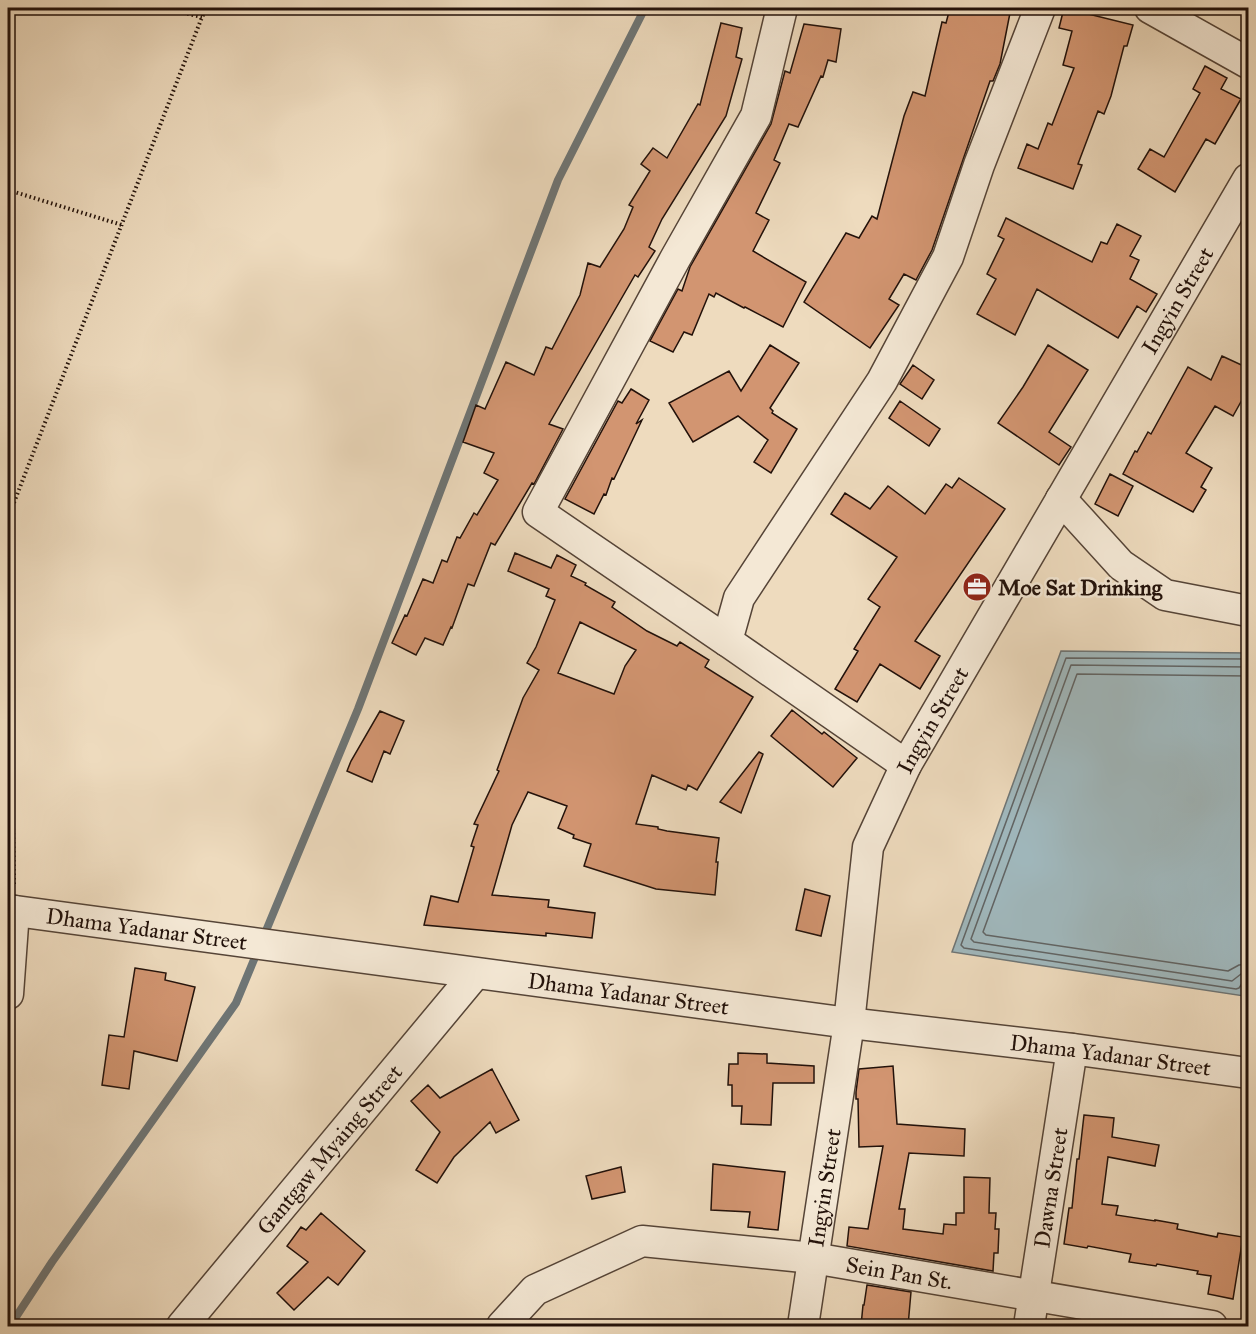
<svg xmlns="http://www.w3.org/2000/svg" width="1256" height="1334" viewBox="0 0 1256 1334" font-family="'IM FELL Great Primer',serif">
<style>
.water{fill:#a0b8bd;stroke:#6e7575;stroke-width:1.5}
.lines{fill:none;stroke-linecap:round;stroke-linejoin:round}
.shore{stroke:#616464;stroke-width:1.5}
.stream{stroke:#6e7575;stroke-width:8}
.building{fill:#d29571;stroke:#22110a;stroke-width:1.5;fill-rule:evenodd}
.minor-casing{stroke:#554437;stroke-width:33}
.path{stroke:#22110a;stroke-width:4;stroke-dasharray:1.5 3;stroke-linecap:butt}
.minor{stroke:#f4e8d5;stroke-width:30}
.labels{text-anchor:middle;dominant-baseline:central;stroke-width:5;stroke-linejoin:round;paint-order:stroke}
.street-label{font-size:22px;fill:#22110a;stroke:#f4e8d5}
.poi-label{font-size:22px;font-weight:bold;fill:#22110a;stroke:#f4e8d5;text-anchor:start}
</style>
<rect width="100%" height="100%" fill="#eedbbe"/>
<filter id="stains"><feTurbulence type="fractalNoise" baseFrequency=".00333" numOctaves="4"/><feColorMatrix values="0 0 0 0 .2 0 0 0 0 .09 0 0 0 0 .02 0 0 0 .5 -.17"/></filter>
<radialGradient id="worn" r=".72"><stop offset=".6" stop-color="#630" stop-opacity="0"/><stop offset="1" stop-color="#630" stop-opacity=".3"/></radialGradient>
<path class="water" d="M 1061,651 L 1248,653 L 1248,963 L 1244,996 L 952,952 Z"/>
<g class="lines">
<path class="shore" d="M 1248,659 L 1066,658 L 961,945 L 964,948 L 1236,989 L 1239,988 L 1243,982 L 1248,981
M 1248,667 L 1071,665 L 971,939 L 974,942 L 1232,981 L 1241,974 L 1248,973
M 1248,676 L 1077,674 L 983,932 L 986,935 L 1228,971 L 1239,965 L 1248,964"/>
<path class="stream" d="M 263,938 L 358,709 L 558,180 L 645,8
M 10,1326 L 52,1262 L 236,1003 L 258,950"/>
</g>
<path class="building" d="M 950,8 L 988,8 L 1010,13 L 1000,64 L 993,81 L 990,81 L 932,250 L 916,280 L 904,274 L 889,299 L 899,305 L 870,348 L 804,302 L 846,233 L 859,238 L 872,216 L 877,219 L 904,116 L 913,92 L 925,96 L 942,22 L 946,23 Z
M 1064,8 L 1133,25 L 1127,46 L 1124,46 L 1111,96 L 1104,114 L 1098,111 L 1078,164 L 1082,165 L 1073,189 L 1018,168 L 1027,144 L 1038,149 L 1048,123 L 1052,125 L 1074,68 L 1063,65 L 1072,31 L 1059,28 Z
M 721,23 L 742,28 L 736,57 L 742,59 L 726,116 L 662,219 L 649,247 L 655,251 L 638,277 L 635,275 L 549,424 L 563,429 L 534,484 L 532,483 L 495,545 L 491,543 L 474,586 L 468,584 L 452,628 L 451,627 L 443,645 L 425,638 L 416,655 L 392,643 L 405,615 L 407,616 L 423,579 L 433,583 L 442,560 L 447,562 L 457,537 L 460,538 L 474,513 L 477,515 L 498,480 L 484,473 L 494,453 L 463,442 L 476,405 L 485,409 L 506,362 L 534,375 L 546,347 L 552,349 L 580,295 L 588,263 L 600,267 L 624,229 L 633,207 L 629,205 L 650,171 L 641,164 L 653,148 L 667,158 L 698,104 L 700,105 Z
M 804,24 L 841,29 L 836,62 L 828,60 L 823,77 L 821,76 L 798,127 L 789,124 L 774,160 L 780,163 L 756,213 L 769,220 L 753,251 L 806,282 L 783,327 L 745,307 L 744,308 L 716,293 L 714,297 L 709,294 L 692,335 L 684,332 L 673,352 L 650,341 L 678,289 L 682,291 L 690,267 L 771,124 L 785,71 L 790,73 Z
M 1205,66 L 1227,78 L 1221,89 L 1241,99 L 1215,144 L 1206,139 L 1175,192 L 1138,169 L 1150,149 L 1164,157 L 1200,93 L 1193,89 Z
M 1006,218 L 1092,262 L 1101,242 L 1107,244 L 1117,224 L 1141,236 L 1130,256 L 1139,260 L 1130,279 L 1157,294 L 1146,312 L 1137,306 L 1118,338 L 1037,289 L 1015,335 L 977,314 L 996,279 L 987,274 L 1004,239 L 998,236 Z
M 770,345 L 799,363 L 770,408 L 773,411 L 772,413 L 797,429 L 771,473 L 754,462 L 768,440 L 738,416 L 693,442 L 669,403 L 729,371 L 741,391 Z
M 1048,345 L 1088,370 L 1049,432 L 1071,447 L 1059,465 L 998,423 L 1023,387 Z
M 1222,356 L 1248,368 L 1248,389 L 1233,416 L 1215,406 L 1186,453 L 1212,468 L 1201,487 L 1206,490 L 1193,512 L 1123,474 L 1135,451 L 1137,452 L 1148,432 L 1151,434 L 1188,367 L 1211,380 Z
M 913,365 L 934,380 L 922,399 L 900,384 Z
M 631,389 L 649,400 L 636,424 L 642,420 L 614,479 L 612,478 L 606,495 L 604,494 L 594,514 L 565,499 L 618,401 L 622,403 Z
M 900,401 L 940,429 L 929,446 L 889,418 Z
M 1110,474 L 1133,486 L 1118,516 L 1095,504 Z
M 959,478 L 1005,509 L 915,641 L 940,656 L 920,689 L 880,664 L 857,702 L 835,689 L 858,651 L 854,649 L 880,607 L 868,599 L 897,557 L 831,514 L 845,493 L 870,509 L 888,486 L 925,514 L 946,484 L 952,488 Z
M 515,553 L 551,568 L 557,555 L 576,565 L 571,576 L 586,583 L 585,585 L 615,602 L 612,607 L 647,631 L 677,646 L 680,642 L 709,660 L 705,667 L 753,697 L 697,790 L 688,785 L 686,790 L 652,775 L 636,824 L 658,827 L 658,829 L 667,831 L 719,838 L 716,862 L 718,862 L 715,895 L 656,889 L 584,866 L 591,844 L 573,838 L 574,835 L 558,828 L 567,806 L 528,792 L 512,825 L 492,895 L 549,900 L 548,907 L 595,913 L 592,938 L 546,933 L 546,936 L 424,925 L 431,896 L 458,902 L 474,847 L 471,846 L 478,825 L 474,824 L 499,771 L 497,770 L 523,698 L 539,670 L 527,663 L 536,647 L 555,600 L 546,596 L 549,589 L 508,571 ZM 580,622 L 636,650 L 625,666 L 614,694 L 558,673 Z
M 792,710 L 822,734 L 824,732 L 857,758 L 833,787 L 771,736 Z
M 380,711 L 404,721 L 390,754 L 384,751 L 372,782 L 347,771 L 351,761 Z
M 759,752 L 763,754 L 741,813 L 720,802 Z
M 805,889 L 830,896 L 821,936 L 796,930 Z
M 135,968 L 166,973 L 165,980 L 195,987 L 177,1061 L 134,1051 L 129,1089 L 102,1085 L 109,1035 L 124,1037 Z
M 738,1053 L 767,1054 L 767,1063 L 814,1066 L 814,1083 L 773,1083 L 771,1125 L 741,1124 L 742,1106 L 732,1106 L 732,1085 L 728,1085 L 729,1064 L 738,1064 Z
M 893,1066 L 897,1124 L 965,1129 L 964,1156 L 909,1153 L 899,1209 L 905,1209 L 903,1229 L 943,1234 L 944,1224 L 956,1225 L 956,1213 L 964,1213 L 964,1177 L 990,1178 L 989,1213 L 996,1213 L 995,1229 L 999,1229 L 998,1253 L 994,1253 L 993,1271 L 847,1246 L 849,1227 L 868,1229 L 883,1146 L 859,1147 L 858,1099 L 856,1099 L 856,1092 L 859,1069 Z
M 492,1069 L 519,1120 L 496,1133 L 490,1122 L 454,1157 L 437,1183 L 416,1170 L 440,1132 L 411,1101 L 428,1085 L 440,1098 Z
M 1084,1115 L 1114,1118 L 1112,1137 L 1159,1145 L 1155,1166 L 1108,1157 L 1102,1204 L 1118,1206 L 1116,1215 L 1155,1221 L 1155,1220 L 1178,1224 L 1177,1229 L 1217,1237 L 1218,1233 L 1243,1237 L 1233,1299 L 1208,1294 L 1211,1276 L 1197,1274 L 1198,1271 L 1157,1264 L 1156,1266 L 1129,1262 L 1131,1254 L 1088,1246 L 1087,1248 L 1064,1244 L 1069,1208 L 1072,1208 L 1077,1159 L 1079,1159 Z
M 713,1164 L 785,1172 L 778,1230 L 748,1227 L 750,1212 L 711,1210 Z
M 621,1167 L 625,1192 L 592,1199 L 586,1176 Z
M 321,1213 L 365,1251 L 338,1285 L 328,1277 L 294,1310 L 277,1293 L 308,1262 L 287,1246 L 301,1227 L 306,1230 Z
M 867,1285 L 911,1292 L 908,1326 L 861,1326 L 863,1305 L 864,1305 Z"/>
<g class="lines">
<g class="minor-casing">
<g id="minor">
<path d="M 1150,8 L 1248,63"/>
<path d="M 1061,499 L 1121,565 L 1165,595 L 1248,611"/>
<path d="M 727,641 L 538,512 L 675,259 L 756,116 L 782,8"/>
<path d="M 906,765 L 727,641 L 739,598 L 882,381 L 948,257 L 979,165 L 1040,8"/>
<path id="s1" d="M 8,910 L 849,1023 L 1072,1049 L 1248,1073"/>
<path d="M 8,994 L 14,911"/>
<path id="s2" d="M 182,1326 L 475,974"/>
<path id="s3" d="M 502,1326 L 535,1290 L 642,1241 L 813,1258 L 1212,1326"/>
<path id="s4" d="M 803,1326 L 849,1023 L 868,847 L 906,765 L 1248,179"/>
<path id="s5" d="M 1029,1326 L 1072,1049"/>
</g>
</g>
<path class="path" d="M 161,8 L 202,17
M 8,190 L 122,225
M 14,884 L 8,518 L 202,17 L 207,8"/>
<use href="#minor" class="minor"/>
</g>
<defs>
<g id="office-disc" transform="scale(1.5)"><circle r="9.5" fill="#8f2418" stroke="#f4e8d5"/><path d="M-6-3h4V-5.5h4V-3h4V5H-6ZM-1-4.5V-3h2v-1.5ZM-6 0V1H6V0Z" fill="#fff"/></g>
</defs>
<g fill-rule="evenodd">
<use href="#office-disc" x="977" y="587"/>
</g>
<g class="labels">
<g class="street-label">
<text stroke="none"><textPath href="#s4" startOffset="1112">Ingyin Street</textPath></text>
<text stroke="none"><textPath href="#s4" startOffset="626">Ingyin Street</textPath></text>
<text stroke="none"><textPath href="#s1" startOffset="140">Dhama Yadanar Street</textPath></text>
<text stroke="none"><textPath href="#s1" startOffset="626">Dhama Yadanar Street</textPath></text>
<text stroke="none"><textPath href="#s1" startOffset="1112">Dhama Yadanar Street</textPath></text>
<text stroke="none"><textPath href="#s2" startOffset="230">Gantgaw Myaing Street</textPath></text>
<text stroke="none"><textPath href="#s4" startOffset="140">Ingyin Street</textPath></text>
<text stroke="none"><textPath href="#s5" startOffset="140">Dawna Street</textPath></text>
<text stroke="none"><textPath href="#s3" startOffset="426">Sein Pan St.</textPath></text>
</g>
<g class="poi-label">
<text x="998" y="587">Moe Sat Drinking</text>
</g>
</g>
<rect width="1256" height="1334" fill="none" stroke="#eedbbe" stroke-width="30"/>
<rect x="9" y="9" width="1238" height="1316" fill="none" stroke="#22110a" stroke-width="3"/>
<rect x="15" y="15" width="1226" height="1304" fill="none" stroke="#22110a" stroke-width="1.5"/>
<rect width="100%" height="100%" filter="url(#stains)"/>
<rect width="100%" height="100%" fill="url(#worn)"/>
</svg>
